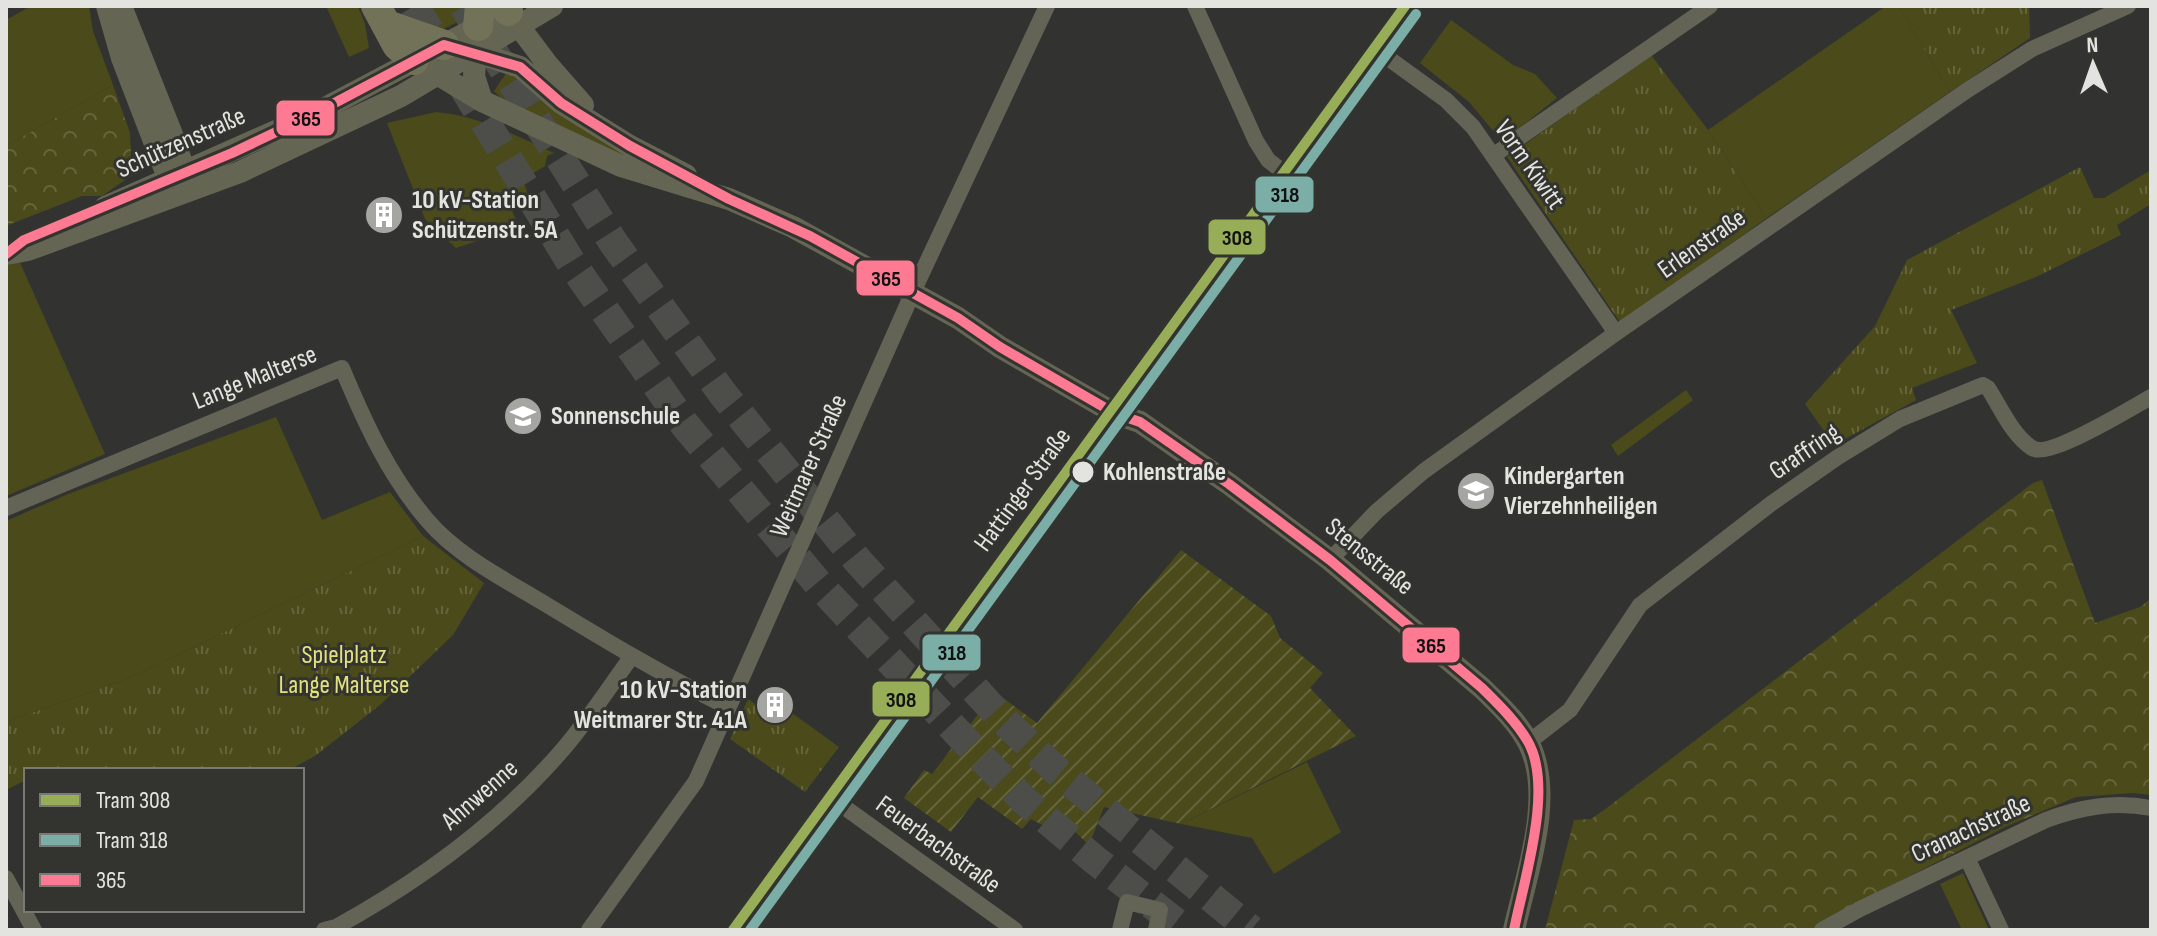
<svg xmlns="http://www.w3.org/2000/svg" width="2157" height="936" viewBox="0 0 2157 936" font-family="'Sofia Sans Condensed',sans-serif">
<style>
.grass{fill:#4b4a1a}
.forest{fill:url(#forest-crowns)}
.park{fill:url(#park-tufts)}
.garden{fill:url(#garden-furrows)}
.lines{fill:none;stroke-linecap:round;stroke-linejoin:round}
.highway-tunnel{stroke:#4d4d4a;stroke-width:30;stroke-dasharray:30 15;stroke-linecap:butt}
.street{stroke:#636456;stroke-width:16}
.secondary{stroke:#656554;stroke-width:22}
.highway{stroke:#727259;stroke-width:30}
.bus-1-casing{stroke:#33342f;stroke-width:16}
.bus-1{stroke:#fe7a93;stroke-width:10}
.tram-1-casing{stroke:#33342f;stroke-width:16}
.tram-2-casing{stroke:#33342f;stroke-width:16}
.tram-1{stroke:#98ad57;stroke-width:10}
.tram-2{stroke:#7aaea7;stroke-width:10}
.stop-dot{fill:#e3e3e0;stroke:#33342f;stroke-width:3}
.labels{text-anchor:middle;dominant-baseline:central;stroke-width:6;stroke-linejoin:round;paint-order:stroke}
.street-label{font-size:26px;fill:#e3e3e0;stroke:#33342f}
.poi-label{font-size:26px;font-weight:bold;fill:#e3e3e0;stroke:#33342f;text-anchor:start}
.stop-label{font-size:26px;font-weight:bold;fill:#e3e3e0;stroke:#33342f;text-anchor:start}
.park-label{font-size:26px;fill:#e1e180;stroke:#33342f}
.line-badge{stroke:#33342f;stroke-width:3}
.pale-badge-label{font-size:22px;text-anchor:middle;font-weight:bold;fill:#111}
</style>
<defs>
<pattern id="forest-crowns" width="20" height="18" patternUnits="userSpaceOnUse" patternTransform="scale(2)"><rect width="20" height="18" fill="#4b4a1a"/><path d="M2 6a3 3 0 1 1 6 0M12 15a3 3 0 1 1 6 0" fill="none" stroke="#65643b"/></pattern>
<pattern id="park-tufts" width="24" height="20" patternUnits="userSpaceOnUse" patternTransform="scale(2)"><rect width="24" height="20" fill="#4b4a1a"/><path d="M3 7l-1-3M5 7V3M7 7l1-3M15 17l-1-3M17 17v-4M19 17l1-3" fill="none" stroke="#65643b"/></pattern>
<pattern id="garden-furrows" width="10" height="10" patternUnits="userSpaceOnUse" patternTransform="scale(2)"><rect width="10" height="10" fill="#4b4a1a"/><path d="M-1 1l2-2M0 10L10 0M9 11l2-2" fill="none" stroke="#65643b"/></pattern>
</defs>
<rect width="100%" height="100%" fill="#323330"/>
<path class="grass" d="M 31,6 L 89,6 L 93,31 L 113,85 L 6,146 L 6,20 Z
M 326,6 L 358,6 L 365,24 L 369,48 L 349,57 Z
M 430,6 L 469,6 L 460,21 L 439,31 L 403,20 Z
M 1886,6 L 1899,6 L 1950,92 L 1767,218 L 1708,130 Z
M 1451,20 L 1513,65 L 1535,74 L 1557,98 L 1509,136 L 1495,133 L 1469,102 L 1420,63 Z
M 510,67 L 627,157 L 501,98 L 494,91 Z
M 436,112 C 479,116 515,135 554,153 L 547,156 L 545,166 L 523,179 L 529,198 L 510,206 L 519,227 L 456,248 L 425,219 L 387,123 Z
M 18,258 L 105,454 L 6,496 L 6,263 Z
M 276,417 L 322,520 L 390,492 L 423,536 L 127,679 L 6,722 L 6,521 L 68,494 Z
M 1307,762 L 1341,832 L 1274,874 L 1252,838 L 1181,824 Z
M 1963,873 L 1989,930 L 1962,930 L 1940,884 Z"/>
<path class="forest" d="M 113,85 L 130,133 L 132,175 L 102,196 L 82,196 L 6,226 L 6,146 Z
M 2042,480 L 2095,623 L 2140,607 L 2151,599 L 2151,795 L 2133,793 L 2076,797 L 2007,826 L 1865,899 L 1812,930 L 1545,930 L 1574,820 L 1591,819 L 1604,810 L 2033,483 Z"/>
<path class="park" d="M 1899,6 L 2029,6 L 2030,38 L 1950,92 Z
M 1651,55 L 1708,130 L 1767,218 L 1620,322 L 1507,157 Z
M 2080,167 L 2094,198 L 2104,198 L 2151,170 L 2151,204 L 2117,225 L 2121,235 L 2036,277 L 1951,310 L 1977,363 L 1912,388 L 1916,400 L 1834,445 L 1805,404 L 1875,326 L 1907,260 Z
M 1686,390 L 1693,400 L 1618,456 L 1611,445 Z
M 423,536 L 484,583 L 453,635 L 380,705 L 315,756 L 289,770 L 26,770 L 26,780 L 6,790 L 6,722 L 127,679 Z
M 748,699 L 775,719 L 785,708 L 839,747 L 805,792 L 730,739 Z"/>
<path class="garden" d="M 1181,550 L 1271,616 L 1280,638 L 1323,673 L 1310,688 L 1356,736 L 1181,824 L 1104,807 L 1089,845 L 1055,813 L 1044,826 L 1031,819 L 1022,829 L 978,797 L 951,832 L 904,798 L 924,770 L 932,774 L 995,692 L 1037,723 Z"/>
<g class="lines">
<path class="highway-tunnel" d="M 414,6 L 572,264 L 685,425 L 821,587 L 973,749 L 1026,802 L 1095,860 L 1185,930
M 464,6 L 613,242 L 723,394 L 858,561 L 1000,717 L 1058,772 L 1251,930"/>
<path class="street" d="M 1195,6 L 1256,141 L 1268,160 L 1287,175
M 1377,50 L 1446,100 L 1473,127 L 1616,333
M 1494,155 L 1710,6
M 6,508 L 342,368 C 365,423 389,476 428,521 C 458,556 504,579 542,602 C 603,639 664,676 728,707
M 1330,560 L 1377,511 L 1424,471 L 1616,333 L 1969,89 L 2032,49 L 2128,6
M 1529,742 L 1570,710 L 1640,605 L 1772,503 L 1838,457 L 1900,419 L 1983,385 L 1988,388 C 2001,408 2012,435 2032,448 C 2049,459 2131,408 2151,397
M 833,799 L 1015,930
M 1967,858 L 2001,930
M 6,878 L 34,930
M 324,930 L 336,927 C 418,882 496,825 558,755 C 585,725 608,689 632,656
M 589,930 L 696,781 L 913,292 L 1047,6
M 1120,930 L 1127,902 L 1160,910 L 1156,930
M 1822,930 L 1860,909 L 2046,820 C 2081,807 2114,801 2151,808"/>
<path class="secondary" d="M 107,6 L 122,58 L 169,180 L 181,188
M 121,6 L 173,137 L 185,172 L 185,186
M 512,17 L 548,65 L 583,105
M 477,39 L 474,76 L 482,101
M 468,50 L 520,67 L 561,103 L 630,146 L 686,175
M 414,60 L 482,101 L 621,166 L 729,199 L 793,227 L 958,318 L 1000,347 L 1114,413 L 1140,422 L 1229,484 L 1330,560 L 1482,688 C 1499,705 1518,722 1529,744 C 1555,797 1526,875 1514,930
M 105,207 L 312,115 L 491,20
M 6,254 L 28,250 L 240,172 L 401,96 L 552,6
M 738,930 L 1410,6"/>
<path class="highway" d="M 376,6 L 397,45 L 414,60
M 504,6 L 508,11
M 387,25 L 444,45
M 478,26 L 480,6"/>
<g class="bus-1-casing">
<path id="bus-1" d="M 6,254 L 24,240 L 232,153 L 312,115 L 444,45 L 520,67 L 561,103 L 630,146 L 729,199 L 810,236 L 958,318 L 1000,347 L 1114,413 L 1140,422 L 1229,484 L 1330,560 L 1482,688 C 1498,704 1515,720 1527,740 C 1555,786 1524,879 1514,930"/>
</g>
<use href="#bus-1" class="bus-1"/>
<g class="tram-1-casing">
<path id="tram-1" d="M 733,930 L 1405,6"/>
</g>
<g class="tram-2-casing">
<path id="tram-2" d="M 750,930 L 1416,14"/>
</g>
<use href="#tram-1" class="tram-1"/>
<use href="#tram-2" class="tram-2"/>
</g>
<defs>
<g id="building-disc" transform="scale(2)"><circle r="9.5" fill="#a5a5a2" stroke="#33342f"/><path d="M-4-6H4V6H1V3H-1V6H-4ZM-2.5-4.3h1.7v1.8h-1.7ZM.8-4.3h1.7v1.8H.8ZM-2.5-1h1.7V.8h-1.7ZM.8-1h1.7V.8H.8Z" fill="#fff"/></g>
<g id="school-disc" transform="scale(2)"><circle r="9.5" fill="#a5a5a2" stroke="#33342f"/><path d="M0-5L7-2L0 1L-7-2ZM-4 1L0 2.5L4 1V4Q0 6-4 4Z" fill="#fff"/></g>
</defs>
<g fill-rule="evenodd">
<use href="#building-disc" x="384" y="215"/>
<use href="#school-disc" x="523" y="416"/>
<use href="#school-disc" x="1476" y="491"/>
<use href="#building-disc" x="775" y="705"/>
</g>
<circle class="stop-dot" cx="1083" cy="472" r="12"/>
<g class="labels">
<g class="street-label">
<text transform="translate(181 143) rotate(-24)">Schützenstraße</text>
<text transform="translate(1529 165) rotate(55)">Vorm Kiwitt</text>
<text transform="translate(1702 244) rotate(-35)">Erlenstraße</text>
<text transform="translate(255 378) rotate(-22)">Lange Malterse</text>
<text transform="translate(1805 452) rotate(-34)">Graffring</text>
<text transform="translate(809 466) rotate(-66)">Weitmarer Straße</text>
<text transform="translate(1023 490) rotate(-54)">Hattinger Straße</text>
<text transform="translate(1369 557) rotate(39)">Stensstraße</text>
<text transform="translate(480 795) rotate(-41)">Ahnwenne</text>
<text transform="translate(1971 829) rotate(-25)">Cranachstraße</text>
<text transform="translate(938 845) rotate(36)">Feuerbachstraße</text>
</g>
<g class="poi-label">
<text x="412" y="200">10 kV-Station<tspan x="412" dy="30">Schützenstr. 5A</tspan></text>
<text x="551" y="416">Sonnenschule</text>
<text x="1504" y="476">Kindergarten<tspan x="1504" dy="30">Vierzehnheiligen</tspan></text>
<text x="747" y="690" text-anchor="end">10 kV-Station<tspan x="747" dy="30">Weitmarer Str. 41A</tspan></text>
</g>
<g class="stop-label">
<text x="1103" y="472">Kohlenstraße</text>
</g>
<g class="park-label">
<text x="344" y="655">Spielplatz<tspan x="344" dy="30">Lange Malterse</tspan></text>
</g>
</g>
<g class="line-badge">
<rect x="275" y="99" width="61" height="38" rx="8" fill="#fe7a93"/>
<rect x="1254" y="175" width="61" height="39" rx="8" fill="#7aaea7"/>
<rect x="1207" y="218" width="60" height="38" rx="8" fill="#98ad57"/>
<rect x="855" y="259" width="61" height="38" rx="8" fill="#fe7a93"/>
<rect x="1401" y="626" width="60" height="38" rx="8" fill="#fe7a93"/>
<rect x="921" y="633" width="61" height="39" rx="8" fill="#7aaea7"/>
<rect x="871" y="680" width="60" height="38" rx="8" fill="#98ad57"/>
</g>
<g class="pale-badge-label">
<text x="306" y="126">365</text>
<text x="1285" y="202">318</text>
<text x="1237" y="245">308</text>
<text x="886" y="286">365</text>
<text x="1431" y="653">365</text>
<text x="952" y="660">318</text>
<text x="901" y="707">308</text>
</g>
<rect width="2157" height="936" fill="none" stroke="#e3e3e0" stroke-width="16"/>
<rect x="24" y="768" width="280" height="144" fill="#33342f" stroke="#797a76" stroke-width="2"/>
<rect x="40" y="794" width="40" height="12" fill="#98ad57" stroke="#797a76" stroke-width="2"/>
<text x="96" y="808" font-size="24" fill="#e3e3e0">Tram 308</text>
<rect x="40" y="834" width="40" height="12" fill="#7aaea7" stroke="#797a76" stroke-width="2"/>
<text x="96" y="848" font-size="24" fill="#e3e3e0">Tram 318</text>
<rect x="40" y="874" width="40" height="12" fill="#fe7a93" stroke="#797a76" stroke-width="2"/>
<text x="96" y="888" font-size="24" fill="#e3e3e0">365</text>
<g transform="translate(2093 64) rotate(358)" stroke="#33342f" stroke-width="6" paint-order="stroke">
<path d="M0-6L14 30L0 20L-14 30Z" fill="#e3e3e0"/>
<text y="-12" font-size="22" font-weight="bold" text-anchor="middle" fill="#e3e3e0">N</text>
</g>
</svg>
